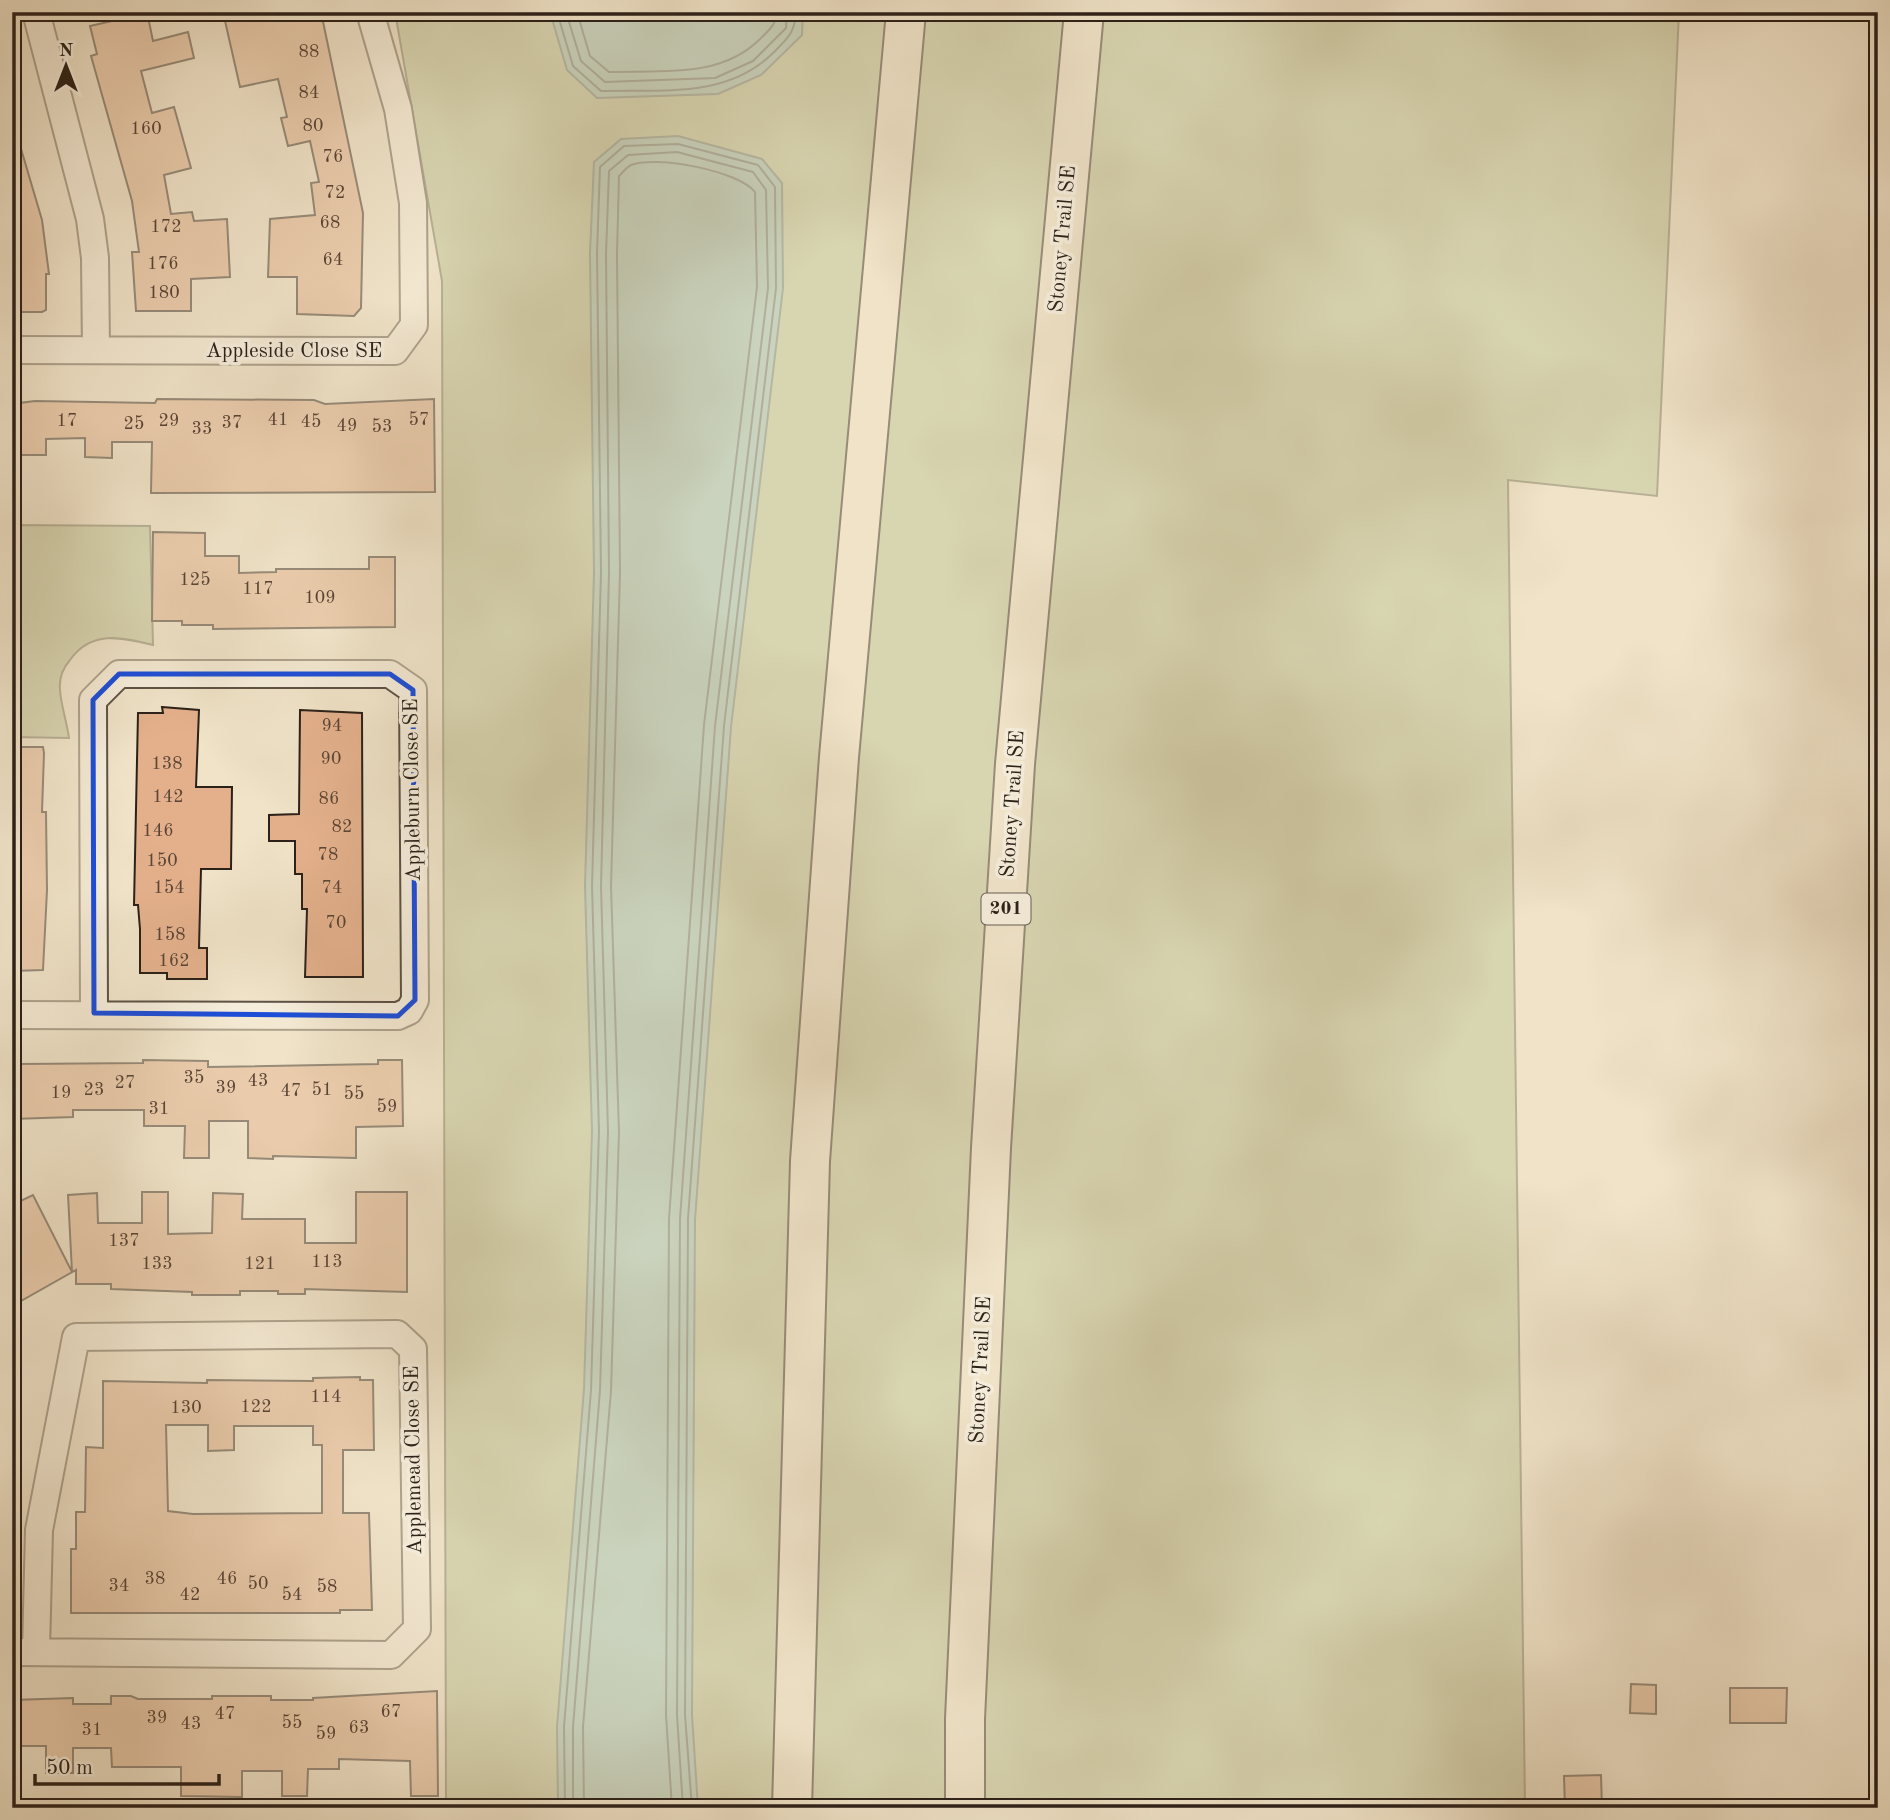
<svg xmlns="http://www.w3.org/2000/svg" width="1890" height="1820" viewBox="0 0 1890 1820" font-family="'Old Standard TT',serif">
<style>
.green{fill:#bbc395;stroke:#747257;stroke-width:2}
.water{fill:#9bbfaf;stroke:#6f8073;stroke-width:2}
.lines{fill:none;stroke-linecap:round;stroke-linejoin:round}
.shore{stroke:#647064;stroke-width:2}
.building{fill:#e3b08b;stroke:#2c2119;stroke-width:2;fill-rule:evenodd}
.street-casing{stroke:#5d5245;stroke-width:30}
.highway-casing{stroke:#2c2119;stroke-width:42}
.street{stroke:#f5eddb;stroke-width:26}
.highway{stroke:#f0e3c8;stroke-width:38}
.marked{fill:none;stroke:#1d4ed8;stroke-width:5;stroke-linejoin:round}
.labels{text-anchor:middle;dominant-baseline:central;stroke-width:7;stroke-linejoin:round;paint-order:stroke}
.number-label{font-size:18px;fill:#5a4536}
.shield{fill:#f5eddb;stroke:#685e53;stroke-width:2}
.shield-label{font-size:19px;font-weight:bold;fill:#2c2119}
.street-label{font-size:21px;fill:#2c2119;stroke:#f5eddb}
</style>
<rect width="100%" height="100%" fill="#f0e3c8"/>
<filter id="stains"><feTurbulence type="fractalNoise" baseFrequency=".00286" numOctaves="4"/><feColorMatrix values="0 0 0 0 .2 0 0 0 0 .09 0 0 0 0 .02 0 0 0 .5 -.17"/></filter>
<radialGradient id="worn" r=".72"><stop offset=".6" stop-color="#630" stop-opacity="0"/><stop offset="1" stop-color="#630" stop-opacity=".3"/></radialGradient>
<path class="green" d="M 395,12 L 1679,12 L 1657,496 L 1508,480 L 1525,1808 L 446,1808 L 442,281 Z
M 12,525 L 150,526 L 153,645 C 121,637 91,630 70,660 C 63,668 59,679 60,690 C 61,706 67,722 69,738 L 12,737 Z"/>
<path class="water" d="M 550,12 L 803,12 L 802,35 L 761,75 L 718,94 L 597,98 L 567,70 Z
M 678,136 L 762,159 L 782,183 L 783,288 L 731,727 L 695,1220 L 692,1715 L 698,1808 L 558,1808 L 557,1727 L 584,1389 L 592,1131 L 585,886 L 594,573 L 590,253 L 594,162 L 621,139 Z"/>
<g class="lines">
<path class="shore" d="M 557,12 L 573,66 L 601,91 C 663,89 727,99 774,52 C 788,38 795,32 796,12
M 566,12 L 581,61 L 605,82 L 715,78 L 753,61 L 786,28 L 787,12
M 577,12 L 590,56 L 609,72 C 661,70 720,79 760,39 C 769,30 776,25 777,12
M 565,1808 L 564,1727 L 591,1390 L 599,1131 L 592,886 L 601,573 L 597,253 L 600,167 L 624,146 L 678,144 L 758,165 L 775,187 L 776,288 L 724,726 L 688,1219 L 685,1715 L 692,1808
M 573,1808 L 573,1727 L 600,1390 L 608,1131 L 601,886 L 609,573 L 606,254 L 609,171 L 628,155 L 677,152 L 753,172 L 766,190 L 768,288 L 715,726 L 680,1219 L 677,1715 L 683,1808
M 584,1808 L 583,1727 L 611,1391 L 619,1132 L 611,886 L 620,573 L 617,254 L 619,176 C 622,173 627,167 631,165 C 656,155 739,171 755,192 L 757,287 L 704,725 L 669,1219 L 666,1715 L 672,1808"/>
</g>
<path class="building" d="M 110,12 L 147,12 L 153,41 L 188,32 L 194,58 L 141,71 L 152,113 L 174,107 L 191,168 L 164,175 L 171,214 L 192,212 L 194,221 L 227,219 L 230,277 L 191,279 L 191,311 L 136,311 L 132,252 L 139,252 L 132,201 L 91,56 L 97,54 L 90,26 L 112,21 Z
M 223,12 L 321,12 L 363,213 L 361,308 L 354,316 L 297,314 L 297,277 L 268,277 L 270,219 L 315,215 L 311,183 L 319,182 L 310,141 L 288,146 L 281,118 L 287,117 L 278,79 L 240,87 Z
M 19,142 L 42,220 L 49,274 L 46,274 L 46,310 L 42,312 L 12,312 L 12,143 Z
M 157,399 L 314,400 L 325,404 L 434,399 L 435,492 L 151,493 L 152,442 L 112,442 L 112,458 L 85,457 L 85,438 L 46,439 L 46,455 L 12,455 L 12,404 L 35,401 L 155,403 Z
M 153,532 L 205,533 L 205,556 L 239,556 L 239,573 L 276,572 L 276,569 L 369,569 L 369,557 L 395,557 L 395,627 L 213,629 L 213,625 L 182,625 L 182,621 L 152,621 Z
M 162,707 L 199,710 L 196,787 L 232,787 L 231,869 L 201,869 L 199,948 L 207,948 L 207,979 L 167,979 L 167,973 L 140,973 L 140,929 L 138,905 L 134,905 L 138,713 L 163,713 Z
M 300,710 L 362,713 L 363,977 L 305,977 L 307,909 L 302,909 L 302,874 L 295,874 L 295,841 L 269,841 L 269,815 L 299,814 Z
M 12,747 L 43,747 L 44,753 L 42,812 L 46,812 L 47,890 L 43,970 L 12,971 Z
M 143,1060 L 208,1061 L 208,1067 L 378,1064 L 378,1060 L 402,1060 L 403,1126 L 356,1127 L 356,1158 L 273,1156 L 273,1159 L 248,1158 L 248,1121 L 209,1121 L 209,1158 L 184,1158 L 185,1126 L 144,1126 L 144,1110 L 73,1110 L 73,1117 L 12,1119 L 12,1077 L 19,1077 L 19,1064 L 143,1063 Z
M 142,1192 L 168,1192 L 168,1234 L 212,1233 L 213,1193 L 243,1194 L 242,1219 L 305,1219 L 305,1243 L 356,1243 L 356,1192 L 407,1192 L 407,1292 L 305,1289 L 305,1294 L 278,1294 L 278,1291 L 240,1291 L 240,1295 L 192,1295 L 192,1292 L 111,1289 L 111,1284 L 76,1284 L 76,1270 L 12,1306 L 12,1205 L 33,1195 L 72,1272 L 68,1195 L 97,1193 L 98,1223 L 142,1223 Z
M 360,1377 L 360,1380 L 373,1380 L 374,1450 L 343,1450 L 343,1513 L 369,1513 L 372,1610 L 340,1610 L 340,1613 L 71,1613 L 71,1549 L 76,1549 L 76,1512 L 85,1512 L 86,1447 L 103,1448 L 103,1381 L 207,1383 L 207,1380 L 313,1381 L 313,1378 ZM 166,1425 L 208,1425 L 208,1451 L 234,1450 L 234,1426 L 313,1426 L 313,1445 L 322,1445 L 322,1513 L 193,1514 L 168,1511 Z
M 1631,1684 L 1656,1685 L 1656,1714 L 1630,1713 Z
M 1730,1688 L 1787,1688 L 1786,1723 L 1730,1723 Z
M 437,1691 L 438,1796 L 411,1796 L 410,1761 L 339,1759 L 339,1769 L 308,1769 L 307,1796 L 282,1796 L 282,1771 L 242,1771 L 242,1797 L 181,1796 L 181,1767 L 112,1767 L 111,1748 L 73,1748 L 73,1773 L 46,1773 L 46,1746 L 12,1746 L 12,1700 L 73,1698 L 73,1704 L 111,1704 L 111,1696 L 131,1696 L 138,1699 L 212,1699 L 212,1696 L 271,1696 L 271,1700 L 313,1700 L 313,1698 Z
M 1601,1775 L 1602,1808 L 1565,1808 L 1564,1776 Z"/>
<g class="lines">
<g class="street-casing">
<path id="street" d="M 36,12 L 90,219 L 95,258 L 96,350
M 12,350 L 395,351 L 414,325 L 413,203 L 398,109 L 370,12
M 12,1015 L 398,1016 L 409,1011 L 415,1000 L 413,690 L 390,674 L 119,674 L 93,700 L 94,1013
M 12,1652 L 391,1655 L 417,1629 L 413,1349 L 397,1334 L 76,1337 L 39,1530 L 36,1651"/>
</g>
<g class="highway-casing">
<path id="highway" d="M 792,1808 L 810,1161 L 839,757 L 906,12
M 965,1808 L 965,1719 L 991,1148 L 1015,764 L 1084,12"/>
</g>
<use href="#street" class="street"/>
<use href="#highway" class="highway"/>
</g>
<path d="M0 0H1890V1820H0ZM 119,674 L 390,674 L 413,690 L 415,1000 L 398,1016 L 94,1013 L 93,700 Z" fill="#f0e3c8" fill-opacity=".55" fill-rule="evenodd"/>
<path class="marked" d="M 119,674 L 390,674 L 413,690 L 415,1000 L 398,1016 L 94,1013 L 93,700 Z"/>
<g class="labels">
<g class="number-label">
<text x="309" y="52">88</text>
<text x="309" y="93">84</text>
<text x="313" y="126">80</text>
<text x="146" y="129">160</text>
<text x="333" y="157">76</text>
<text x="335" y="193">72</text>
<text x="330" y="223">68</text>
<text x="166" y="227">172</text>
<text x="333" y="260">64</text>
<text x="163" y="264">176</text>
<text x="164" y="293">180</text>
<text x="278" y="420">41</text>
<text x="419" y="420">57</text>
<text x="67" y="421">17</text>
<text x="169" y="421">29</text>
<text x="311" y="422">45</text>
<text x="232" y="423">37</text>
<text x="134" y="424">25</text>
<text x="347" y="426">49</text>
<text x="382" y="427">53</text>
<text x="202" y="429">33</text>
<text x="195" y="580">125</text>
<text x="258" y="589">117</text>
<text x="320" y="598">109</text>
<text x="332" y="726">94</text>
<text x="331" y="759">90</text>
<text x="167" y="764">138</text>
<text x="168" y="797">142</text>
<text x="329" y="799">86</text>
<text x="342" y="827">82</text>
<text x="158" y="831">146</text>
<text x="328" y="855">78</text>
<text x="162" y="861">150</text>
<text x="169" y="888">154</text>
<text x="332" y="888">74</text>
<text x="336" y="923">70</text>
<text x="170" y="935">158</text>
<text x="174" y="961">162</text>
<text x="194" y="1078">35</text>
<text x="258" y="1081">43</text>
<text x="125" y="1083">27</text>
<text x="226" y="1088">39</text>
<text x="94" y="1090">23</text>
<text x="322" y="1090">51</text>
<text x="291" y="1091">47</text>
<text x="61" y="1093">19</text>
<text x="354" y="1094">55</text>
<text x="387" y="1107">59</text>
<text x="159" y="1109">31</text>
<text x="124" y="1241">137</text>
<text x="327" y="1262">113</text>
<text x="157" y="1264">133</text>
<text x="260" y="1264">121</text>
<text x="326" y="1397">114</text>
<text x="256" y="1407">122</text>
<text x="186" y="1408">130</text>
<text x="155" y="1579">38</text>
<text x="227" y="1579">46</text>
<text x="258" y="1584">50</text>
<text x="119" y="1586">34</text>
<text x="327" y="1587">58</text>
<text x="190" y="1595">42</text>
<text x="292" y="1595">54</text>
<text x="391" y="1712">67</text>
<text x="225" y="1714">47</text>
<text x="157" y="1718">39</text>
<text x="292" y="1723">55</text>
<text x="191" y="1724">43</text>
<text x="359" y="1728">63</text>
<text x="92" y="1730">31</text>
<text x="326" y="1734">59</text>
</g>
<rect class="shield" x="981.5" y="893.5" width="49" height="31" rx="5"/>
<g class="shield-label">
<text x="1006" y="909">201</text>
</g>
<g class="street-label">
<text transform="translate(1063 239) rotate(-85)">Stoney Trail SE</text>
<text x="294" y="351">Appleside Close SE</text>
<text transform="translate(413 790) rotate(-91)">Appleburn Close SE</text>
<text transform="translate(1013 804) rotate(-86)">Stoney Trail SE</text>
<text transform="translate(981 1370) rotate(-87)">Stoney Trail SE</text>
<text transform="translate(414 1460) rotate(-91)">Applemead Close SE</text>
</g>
</g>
<rect width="1890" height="1820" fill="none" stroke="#f0e3c8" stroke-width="42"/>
<rect x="14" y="14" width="1862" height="1792" fill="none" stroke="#2c2119" stroke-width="3.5"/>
<rect x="21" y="21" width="1848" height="1778" fill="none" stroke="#2c2119" stroke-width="2"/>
<g transform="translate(66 66)" stroke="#f5eddb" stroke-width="5" paint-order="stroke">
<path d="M0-5L12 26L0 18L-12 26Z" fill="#2c2119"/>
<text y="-10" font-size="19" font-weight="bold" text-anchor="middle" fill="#2c2119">N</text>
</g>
<path d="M35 1774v10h184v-10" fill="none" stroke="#2c2119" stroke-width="3.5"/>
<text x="46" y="1774" font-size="21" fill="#2c2119" stroke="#f5eddb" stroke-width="5" paint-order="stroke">50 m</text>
<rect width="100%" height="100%" filter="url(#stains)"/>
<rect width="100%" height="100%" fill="url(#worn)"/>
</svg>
